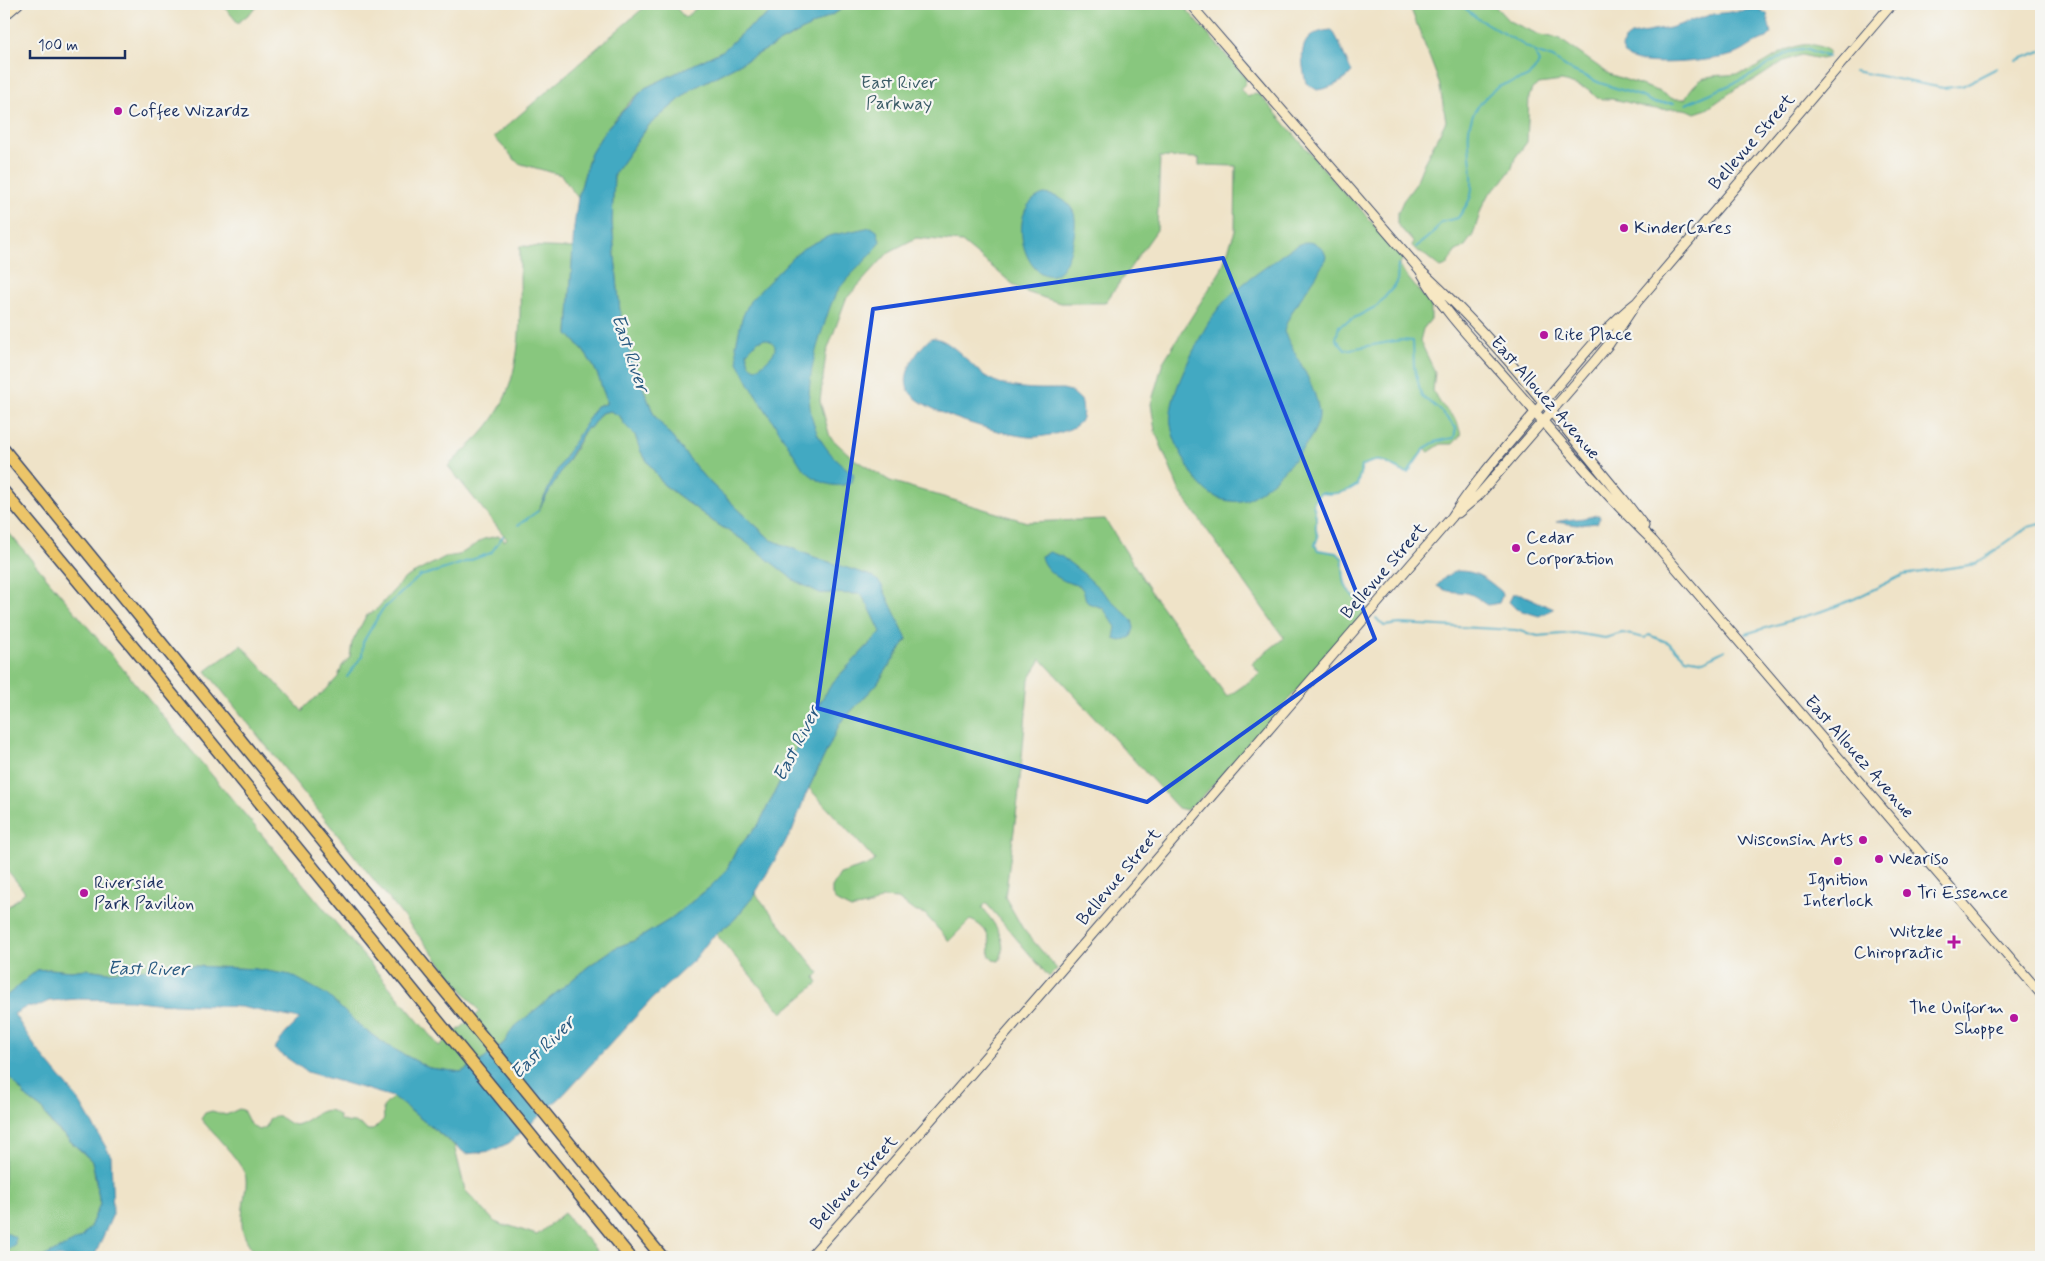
<svg xmlns="http://www.w3.org/2000/svg" width="2045" height="1261" viewBox="0 0 2045 1261" font-family="Mynerve,sans-serif">
<style>
.green{fill:#88c77e;stroke:#527b6e;fill-rule:evenodd}
.water{fill:#42a9c2;stroke:#2e6c90;fill-rule:evenodd}
.lines{fill:none;stroke-linecap:round;stroke-linejoin:round}
.stream{stroke:#42a9c2;stroke-width:2}
.secondary-casing{stroke:#3b4a6e;stroke-width:11}
.highway-casing{stroke:#3b4a6e;stroke-width:14}
.secondary{stroke:#f7e8c3;stroke-width:9}
.highway{stroke:#ecc569;stroke-width:11}
.marked{fill:none;stroke:#1d4ed8;stroke-width:4;stroke-linejoin:round}
.poi-dot{fill:#b5179e;stroke:#f6f6f2;stroke-width:2}
.labels{text-anchor:middle;dominant-baseline:central;stroke-width:4.5;stroke-linejoin:round;paint-order:stroke}
.park-label{font-size:18px;fill:#3c5d68;stroke:#f6f6f2}
.poi-label{font-size:18px;fill:#1b2f5e;stroke:#f6f6f2;text-anchor:start}
.street-label{font-size:18px;fill:#1b2f5e;stroke:#f6f6f2}
.water-label{font-size:19px;font-style:italic;fill:#295a81;stroke:#f6f6f2}
</style>
<rect width="100%" height="100%" fill="#f6f6f2"/>
<filter id="ink" filterUnits="userSpaceOnUse"><feTurbulence type="fractalNoise" baseFrequency=".02" numOctaves="2"/><feDisplacementMap in="SourceGraphic" scale="10" xChannelSelector="R" yChannelSelector="G"/><feConvolveMatrix kernelMatrix="1 2 1 2 8 2 1 2 1" color-interpolation-filters="sRGB"/></filter>
<filter id="wash" filterUnits="userSpaceOnUse"><feTurbulence type="fractalNoise" baseFrequency=".0096" numOctaves="4" result="noise"/><feDisplacementMap in="SourceGraphic" scale="20" xChannelSelector="R" yChannelSelector="G"/><feGaussianBlur stdDeviation="1.12" result="paint"/><feColorMatrix in="noise" values="0 0 0 0 0 0 0 0 0 0 0 0 0 0 0 0 0 1.4 0 .05"/><feComposite in="paint" operator="in"/></filter>
<g filter="url(#wash)">
<rect width="100%" height="100%" fill="#efe3c8"/>
<path class="green" d="M 222,4 L 261,4 L 238,23 Z
M 648,4 L 673,4 L 685,18 L 701,4 L 783,4 L 743,32 L 724,50 L 645,88 L 629,103 L 606,129 L 590,155 L 578,198 L 561,175 L 518,163 L 494,137 Z
M 848,4 L 1182,4 L 1246,78 L 1245,84 L 1240,89 L 1248,97 L 1255,93 L 1261,96 L 1347,196 L 1353,200 L 1403,260 L 1400,263 L 1401,269 L 1431,306 L 1431,319 L 1423,329 L 1420,341 L 1435,372 L 1433,391 L 1441,404 L 1457,421 L 1461,435 L 1453,444 L 1441,444 L 1429,452 L 1424,449 L 1408,473 C 1386,468 1387,453 1362,466 L 1357,485 C 1346,493 1334,495 1321,493 C 1308,503 1315,505 1316,517 C 1317,526 1315,529 1318,537 L 1315,545 L 1318,550 L 1337,553 L 1343,559 C 1343,589 1346,590 1368,610 L 1204,795 L 1191,807 L 1186,810 L 1178,808 L 1041,659 L 1029,680 L 1018,801 L 1005,897 L 1023,929 L 1057,969 L 1049,977 L 986,903 L 982,908 C 994,922 1010,943 999,961 L 993,960 L 989,955 C 992,938 986,926 970,920 L 949,941 L 925,914 L 914,911 L 898,899 L 882,898 L 871,905 L 851,909 L 837,902 L 832,895 L 832,887 L 840,874 L 868,865 L 875,860 L 809,788 L 840,723 L 877,684 L 907,639 L 881,632 L 834,681 L 816,708 L 759,824 L 737,849 L 726,871 L 709,888 L 669,920 L 636,940 L 615,948 L 589,966 L 513,1029 L 505,1042 L 484,1059 L 461,1072 L 429,1068 L 388,1046 L 362,1028 L 256,969 L 194,966 L 107,972 L 86,969 L 71,971 L 50,969 L 37,970 L 4,998 L 4,910 L 25,892 L 4,866 L 4,527 L 439,1046 L 480,1012 L 206,671 L 241,645 L 303,712 L 304,708 L 309,703 L 326,690 L 338,677 L 342,666 L 350,657 L 352,643 L 366,616 L 377,609 L 405,578 L 445,557 L 459,555 L 484,539 L 498,536 L 504,539 L 504,541 L 507,539 L 448,466 C 461,453 476,441 488,426 C 528,375 519,306 520,246 L 573,248 L 568,334 C 584,350 596,366 603,389 C 604,395 607,398 606,404 L 596,406 L 544,498 L 575,449 L 586,428 L 590,428 L 601,413 L 610,411 L 620,416 L 624,424 L 635,435 L 641,452 L 663,484 L 714,522 L 743,540 L 820,593 L 861,594 L 883,588 L 874,577 L 814,557 L 771,540 L 704,477 L 654,415 L 631,358 L 620,312 L 612,223 L 614,174 L 648,126 L 692,89 L 837,12 ZM 1160,157 L 1199,158 L 1199,165 L 1236,166 L 1235,231 L 1221,270 L 1163,362 L 1151,404 L 1155,431 L 1180,492 L 1284,638 L 1252,663 L 1260,674 L 1227,697 L 1154,596 L 1105,519 L 1027,522 L 890,481 L 854,459 L 830,437 L 820,401 L 826,354 L 846,299 L 889,252 L 916,238 L 962,242 L 1020,290 L 1060,303 L 1105,303 L 1157,230 Z
M 1409,4 L 1493,4 L 1509,21 L 1540,35 L 1558,38 L 1609,74 L 1658,91 L 1673,99 L 1685,99 C 1702,66 1719,80 1745,72 C 1773,63 1797,31 1829,51 L 1826,58 L 1821,59 L 1801,55 L 1784,61 L 1755,80 L 1737,88 L 1707,109 L 1695,113 C 1681,105 1670,111 1656,109 C 1642,108 1630,102 1617,100 C 1610,98 1604,100 1597,98 L 1588,89 L 1562,81 L 1539,84 L 1532,89 L 1529,97 L 1527,142 L 1515,158 L 1512,168 L 1502,182 L 1488,195 L 1482,207 L 1473,235 L 1465,246 L 1455,252 L 1446,266 L 1441,268 L 1421,252 L 1418,252 L 1412,246 L 1413,242 L 1397,224 L 1397,215 L 1403,201 L 1415,185 L 1424,163 L 1446,121 L 1439,82 Z
M 755,893 L 819,973 L 815,977 L 818,983 L 782,1013 L 716,934 L 734,920 Z
M 4,1070 L 27,1098 L 42,1109 L 51,1124 L 92,1161 L 100,1204 L 90,1227 L 81,1238 L 56,1252 L 43,1257 L 4,1257 Z
M 393,1097 L 454,1145 L 465,1190 L 494,1221 L 504,1226 L 510,1226 L 537,1235 L 564,1213 L 602,1257 L 259,1257 C 237,1233 241,1223 245,1193 C 246,1187 247,1181 245,1174 C 237,1156 214,1135 201,1119 L 205,1113 L 212,1111 L 226,1115 L 239,1109 L 243,1110 L 249,1122 L 255,1128 L 260,1130 L 266,1127 L 269,1119 C 282,1112 285,1124 295,1125 C 311,1122 324,1100 339,1116 L 339,1119 C 348,1126 360,1119 366,1130 L 373,1130 L 384,1119 L 383,1107 Z"/>
<path class="water" d="M 783,4 L 848,4 L 837,12 L 692,89 L 648,126 L 614,174 L 612,223 L 620,312 L 631,358 L 654,415 L 704,477 L 771,540 L 814,557 L 874,577 L 881,584 L 907,639 L 877,684 L 840,723 L 806,794 L 792,831 L 753,897 L 734,920 L 711,938 L 695,959 L 652,999 L 562,1096 L 509,1143 L 491,1151 L 466,1154 L 393,1097 L 307,1072 L 274,1049 L 286,1033 L 300,1019 L 241,1007 L 155,1003 L 131,1000 L 78,999 L 49,1001 L 36,1007 L 28,1006 L 14,1014 L 36,1048 L 78,1099 L 111,1156 L 113,1214 L 94,1257 L 43,1257 L 81,1238 L 90,1227 L 100,1204 L 95,1174 L 92,1161 L 51,1123 L 42,1109 L 27,1098 L 4,1070 L 4,998 L 37,970 L 50,969 L 71,971 L 86,969 L 107,972 L 194,966 L 256,969 L 291,975 L 327,995 L 362,1028 L 388,1046 L 429,1068 L 461,1072 L 484,1059 L 505,1042 L 512,1029 L 589,966 L 615,948 L 636,940 L 669,920 L 709,888 L 726,871 L 737,849 L 759,824 L 816,708 L 834,681 L 881,632 L 870,609 L 861,594 L 820,593 L 795,581 L 743,540 L 714,522 L 663,484 L 641,452 L 635,435 L 624,424 L 620,416 L 610,411 L 601,413 L 590,428 L 586,428 L 538,511 L 557,470 L 596,406 L 606,404 C 607,398 604,394 602,388 C 596,365 584,350 568,334 L 574,227 L 578,198 L 590,155 L 606,129 L 645,88 L 724,50 L 743,32 Z
M 1758,9 L 1767,14 L 1771,34 L 1767,38 C 1756,40 1747,50 1736,54 C 1715,61 1652,67 1632,59 C 1626,57 1624,53 1622,48 L 1624,40 L 1631,35 L 1670,28 L 1713,14 Z
M 1332,30 C 1341,43 1344,58 1352,72 C 1342,83 1331,88 1317,90 L 1306,83 C 1300,56 1297,32 1332,30 Z
M 1044,194 C 1056,195 1067,200 1073,211 C 1080,224 1069,272 1053,275 C 1024,281 1004,206 1044,194 Z
M 871,227 L 877,231 L 880,241 C 870,261 847,274 836,294 C 829,306 826,321 821,334 C 803,391 800,436 854,474 L 852,482 C 834,491 815,481 802,467 L 751,387 L 738,362 L 736,345 L 742,318 L 750,301 L 792,258 L 804,248 L 829,236 ZM 764,339 C 789,345 765,363 756,369 C 748,366 748,360 747,352 L 758,341 Z
M 1306,242 C 1315,242 1324,246 1326,257 C 1317,281 1288,309 1284,332 C 1296,358 1315,383 1319,412 C 1322,438 1268,490 1246,500 C 1242,501 1235,502 1231,501 C 1212,500 1199,486 1190,470 C 1183,457 1173,441 1171,425 C 1167,402 1188,361 1199,340 C 1218,301 1237,288 1270,264 C 1282,255 1292,246 1306,242 Z
M 931,338 C 947,336 969,363 981,373 C 1004,391 1035,389 1063,389 L 1071,391 L 1081,400 C 1083,407 1084,416 1080,422 C 1072,432 1041,438 1029,437 C 1004,435 921,412 909,391 C 899,375 919,348 931,338 Z
M 1596,515 L 1599,515 L 1600,518 L 1597,523 L 1577,525 L 1556,522 C 1570,518 1583,520 1596,515 Z
M 1050,552 L 1062,557 L 1084,574 L 1132,620 L 1134,628 L 1131,637 L 1121,641 L 1114,639 L 1116,627 L 1103,608 L 1088,603 L 1086,600 L 1083,590 L 1079,585 C 1065,584 1043,571 1041,556 Z
M 1458,571 C 1478,571 1486,579 1501,591 L 1502,596 L 1499,603 L 1488,605 C 1481,601 1475,595 1467,593 C 1455,591 1447,593 1437,586 C 1443,578 1449,573 1458,571 Z
M 1513,594 L 1521,594 L 1554,609 L 1539,616 L 1516,609 L 1509,602 Z
M 4,1232 L 15,1237 L 15,1244 L 9,1249 L 4,1250 Z"/>
<g class="lines">
<path class="stream" d="M 1535,52 L 1553,58 L 1571,70 L 1600,83 L 1640,96 L 1654,103 L 1674,103
M 2017,60 L 2041,51
M 1854,71 L 1943,88 L 1962,86 L 1997,68
M 1686,104 L 1748,77 L 1789,52 L 1808,49 L 1828,57
M 1416,247 L 1433,233 L 1441,222 L 1458,218 C 1462,211 1470,202 1471,195 C 1477,167 1460,137 1475,111 C 1479,104 1489,93 1495,89 C 1514,77 1529,85 1539,62 L 1534,51 L 1477,18 L 1460,4
M 518,525 L 538,511
M 1364,607 C 1344,588 1343,586 1343,559 L 1337,553 L 1318,550 L 1315,545 L 1318,537 C 1314,529 1317,526 1316,517 C 1315,505 1308,503 1321,493 C 1334,495 1346,493 1357,485 L 1362,466 C 1387,453 1386,468 1408,473 C 1423,450 1425,441 1454,438 L 1456,428 L 1438,408 L 1422,397 L 1414,367 L 1413,341 L 1401,340 L 1345,350 L 1336,339 L 1339,326 L 1377,306 L 1397,283 L 1398,264
M 1376,618 L 1384,626 L 1400,624 L 1516,630 L 1538,636 L 1574,633 L 1605,638 L 1622,633 L 1645,638 L 1649,635 L 1669,643 L 1686,658 L 1704,661 L 1725,650
M 1745,634 L 1826,610 L 1854,599 L 1903,575 L 1976,564 L 2028,527 L 2041,524
M 347,677 L 362,656 L 363,642 L 382,610 L 420,576 L 445,569 L 491,553 L 503,536"/>
</g>
</g>
<g filter="url(#ink)">
<g class="lines">
<g class="secondary-casing">
<path id="secondary" d="M 1190,4 L 1420,270 C 1496,339 1559,422 1625,501 L 1644,526
M 4,16 L 18,4
M 1420,270 C 1443,312 1479,347 1510,383 C 1557,437 1602,492 1653,541 L 2041,994
M 1458,513 L 1478,496 L 1594,362 L 1609,344 L 1637,302 L 1892,4
M 810,1257 C 1027,1013 1238,764 1452,517 C 1480,474 1515,437 1548,397 C 1576,365 1603,328 1637,302"/>
</g>
<g class="highway-casing">
<path id="highway" d="M 4,450 L 662,1257
M 4,492 L 148,665 L 630,1257"/>
</g>
<use href="#secondary" class="secondary"/>
<use href="#highway" class="highway"/>
</g>
</g>
<path class="marked" d="M 1223,258 L 1375,639 L 1147,802 L 817,708 L 873,309 Z"/>
<g class="poi-dot">
<circle cx="118" cy="111" r="5"/>
<circle cx="1624" cy="228" r="5"/>
<circle cx="1544" cy="335" r="5"/>
<circle cx="1516" cy="548" r="5"/>
<circle cx="1863" cy="840" r="5"/>
<circle cx="1879" cy="859" r="5"/>
<circle cx="1838" cy="861" r="5"/>
<circle cx="84" cy="893" r="5"/>
<circle cx="1907" cy="893" r="5"/>
<path d="M1951.5 934.5h5v5h5v5h-5v5h-5v-5h-5v-5h5z"/>
<circle cx="2014" cy="1018" r="5"/>
</g>
<g class="labels">
<g class="park-label">
<text x="899" y="83">East River<tspan x="899" dy="21">Parkway</tspan></text>
</g>
<g class="poi-label">
<text x="128" y="111">Coffee Wizardz</text>
<text x="1634" y="228">KinderCares</text>
<text x="1554" y="335">Rite Place</text>
<text x="1526" y="538">Cedar<tspan x="1526" dy="21">Corporation</tspan></text>
<text x="1853" y="840" text-anchor="end">Wisconsin Arts</text>
<text x="1889" y="859">Weariso</text>
<text x="1838" y="880" text-anchor="middle">Ignition<tspan x="1838" dy="21">Interlock</tspan></text>
<text x="94" y="883">Riverside<tspan x="94" dy="21">Park Pavilion</tspan></text>
<text x="1917" y="893">Tri Essence</text>
<text x="1943" y="932" text-anchor="end">Witzke<tspan x="1943" dy="21">Chiropractic</tspan></text>
<text x="2004" y="1008" text-anchor="end">The Uniform<tspan x="2004" dy="21">Shoppe</tspan></text>
</g>
<g class="street-label">
<text transform="translate(1752 142) rotate(-49)">Bellevue Street</text>
<text transform="translate(1545 398) rotate(49)">East Allouez Avenue</text>
<text transform="translate(1384 571) rotate(-49)">Bellevue Street</text>
<text transform="translate(1859 757) rotate(49)">East Allouez Avenue</text>
<text transform="translate(1119 877) rotate(-50)">Bellevue Street</text>
<text transform="translate(854 1183) rotate(-48)">Bellevue Street</text>
</g>
<g class="water-label">
<text transform="translate(630 353) rotate(71)">East River</text>
<text transform="translate(797 744) rotate(-63)">East River</text>
<text transform="translate(148 969) rotate(1)">East River</text>
<text transform="translate(543 1048) rotate(-44)">East River</text>
</g>
</g>
<rect width="2045" height="1261" fill="none" stroke="#f6f6f2" stroke-width="20"/>
<path d="M30 50v8h95v-8" fill="none" stroke="#1b2f5e" stroke-width="2.5"/>
<text x="38" y="50" font-size="15" fill="#1b2f5e" stroke="#f6f6f2" stroke-width="4" paint-order="stroke">100 m</text>
</svg>
